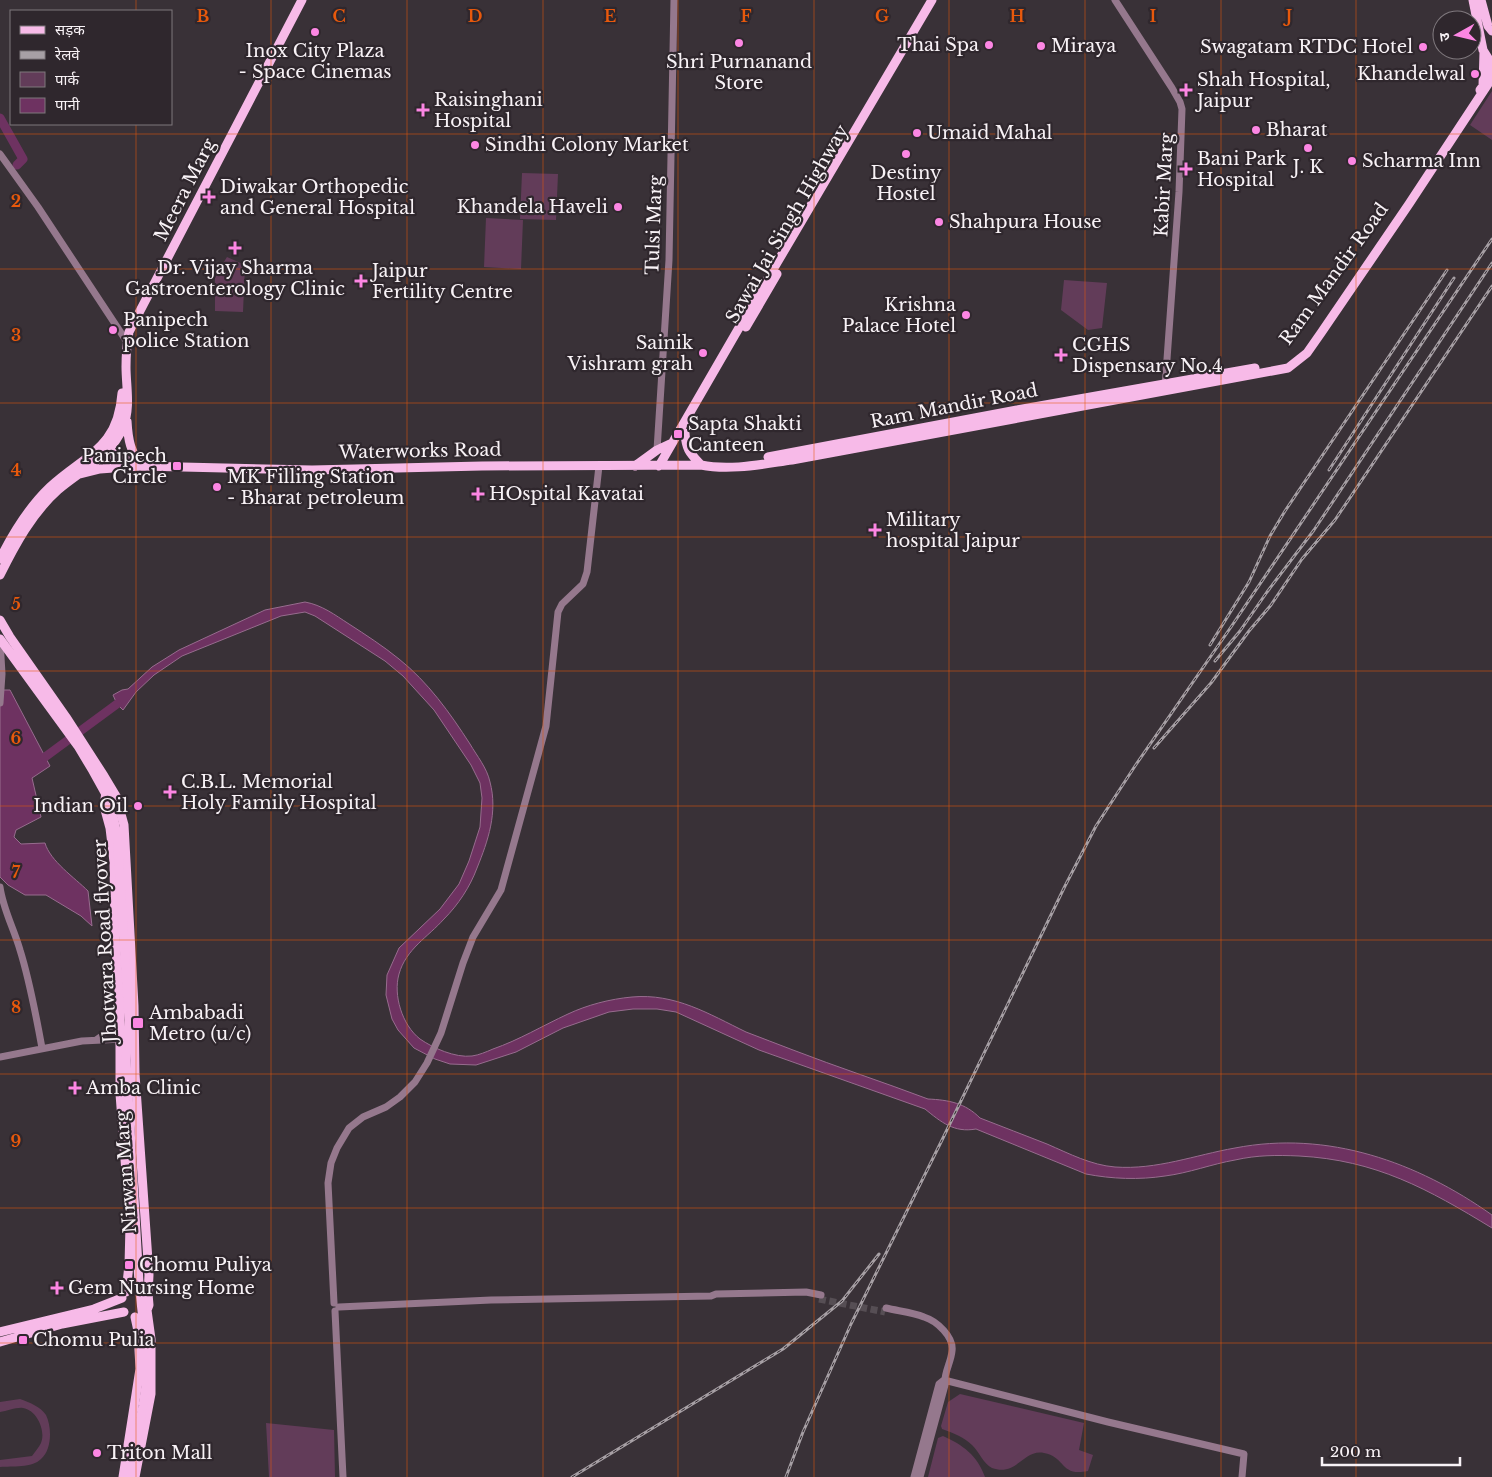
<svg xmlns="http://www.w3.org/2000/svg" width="1492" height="1477" viewBox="0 0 1492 1477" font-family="'Libre Baskerville','Noto Sans Devanagari',serif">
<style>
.green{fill:#623c59}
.water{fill:#6e3261;stroke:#976c8e}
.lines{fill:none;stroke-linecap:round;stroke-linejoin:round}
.river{stroke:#6e3261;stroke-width:9}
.minor-tunnel{stroke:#564e54;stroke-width:7;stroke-dasharray:7 3.5;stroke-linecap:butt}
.minor{stroke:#95788d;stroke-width:7}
.major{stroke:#f7bae8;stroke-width:9}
.rail-casing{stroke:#a7a0a5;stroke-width:3}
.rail{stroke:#2f272d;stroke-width:1;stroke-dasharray:4;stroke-linecap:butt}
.major-bridge{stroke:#f7bae8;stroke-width:9}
.grid{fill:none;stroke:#e8590c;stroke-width:1;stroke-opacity:0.55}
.poi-dot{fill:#fc86e3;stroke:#2f272d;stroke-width:2}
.labels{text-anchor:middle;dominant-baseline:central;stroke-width:4.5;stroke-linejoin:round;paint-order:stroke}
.poi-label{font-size:18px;fill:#f8f2f6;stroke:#2f272d;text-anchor:start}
.street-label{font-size:18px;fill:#f8f2f6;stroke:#2f272d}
.grid-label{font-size:16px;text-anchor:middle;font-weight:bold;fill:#e8590c;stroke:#2f272d;stroke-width:4.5;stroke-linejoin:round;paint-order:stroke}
</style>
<rect width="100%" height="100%" fill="#393137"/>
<path class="green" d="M 1492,91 L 1492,140 L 1470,125 Z
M 522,173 L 558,174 L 556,220 L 520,219 Z
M 486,218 L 523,220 L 521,269 L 484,267 Z
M 227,257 L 245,265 L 243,312 L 215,311 L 215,276 Z
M 1064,280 L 1107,283 L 1102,328 L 1088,330 L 1061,310 Z
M 960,1394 L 1084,1423 L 1079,1450 L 1093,1455 L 1088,1471 C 1060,1477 1066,1457 1044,1453 C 1023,1449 1017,1477 992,1468 C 983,1463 980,1453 972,1445 C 964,1437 953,1433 942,1429 L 941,1426 L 948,1402 Z
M 20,1399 C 29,1402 41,1407 46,1415 C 52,1427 52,1450 41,1459 C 32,1468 12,1466 0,1467 L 0,1460 L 32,1456 C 35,1452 39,1447 41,1443 C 46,1431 37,1410 23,1408 C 17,1407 7,1411 0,1412 L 0,1402 Z
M 266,1423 L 334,1430 L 335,1477 L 269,1477 Z
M 943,1436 C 963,1445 977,1455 985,1477 L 928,1477 L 938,1438 Z"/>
<path class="water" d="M 305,602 C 322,605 335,615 349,624 C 366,635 383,646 399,659 C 428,682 450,713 470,744 C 477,756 487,768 490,782 C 498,812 488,841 477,868 C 470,887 458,905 444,919 C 428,937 406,949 399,974 C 393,995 402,1025 420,1039 C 433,1048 455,1058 472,1056 C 479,1055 486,1052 493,1049 C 519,1040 542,1026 568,1014 C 587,1005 610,999 632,997 C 675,993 709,1014 746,1032 C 762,1038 777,1044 793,1050 C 837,1067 883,1082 928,1099 C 949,1100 965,1103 980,1118 C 1002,1127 1025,1135 1047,1144 C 1070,1154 1091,1165 1115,1167 C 1157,1170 1195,1155 1235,1148 C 1328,1130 1417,1162 1492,1215 L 1492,1228 C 1428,1189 1376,1160 1299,1156 C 1277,1155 1257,1155 1235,1160 C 1212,1164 1189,1173 1165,1176 C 1139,1180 1112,1179 1086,1174 L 976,1129 C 954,1133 941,1122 925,1109 L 759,1050 L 676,1012 L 657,1009 L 633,1009 L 609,1012 L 563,1028 L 516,1052 L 476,1065 L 450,1064 L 435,1059 L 414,1048 L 398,1030 L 392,1019 L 386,995 L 387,975 L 399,948 L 440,909 L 459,884 L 469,861 L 480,827 L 482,798 L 480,783 L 471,765 L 434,710 L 403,676 L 385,661 L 315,616 L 305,612 L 281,616 L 182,656 L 154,675 L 136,692 L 123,710 L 117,704 L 113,695 L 122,690 L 128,689 L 152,667 L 179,650 L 265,610 Z
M 0,690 L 10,690 L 50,766 L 32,778 L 41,817 L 16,830 L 14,837 L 21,844 L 45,843 C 50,861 75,878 88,891 L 92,926 L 81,916 L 46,895 L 25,895 L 8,885 L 0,877 Z"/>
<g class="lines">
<path class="river" d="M 0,118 L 23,159 L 17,165
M 45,757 L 117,704"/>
<path class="minor-tunnel" d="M 819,1299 L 885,1312"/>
<path class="minor" d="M 1115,0 L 1172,88 L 1180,102 L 1182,109 L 1179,192 L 1165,387
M 0,154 L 38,207 L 127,342
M 657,450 L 669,260 L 674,0
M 0,703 L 2,674 L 0,640
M 0,887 C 3,909 14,929 20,950 C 30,982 36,1015 42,1048
M 96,1040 L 110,1030 L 120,1013
M 0,1057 L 82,1041 L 123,1039
M 334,1303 L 328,1183 L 331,1163 L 337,1148 L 349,1128 L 363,1117 L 386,1107 L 400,1097 L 415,1082 L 427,1063 L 441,1033 L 463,963 L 473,937 L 501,890 L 546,726 L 558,612 L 562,604 L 583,584 L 587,572 L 599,466
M 339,1307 L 491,1300 L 711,1296 L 716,1294 L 806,1292 L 821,1295
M 886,1308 C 898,1311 912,1312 924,1317 C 937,1321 954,1337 952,1351 C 951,1363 943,1374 945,1385 L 920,1477
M 335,1311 L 343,1477
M 944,1380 L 1108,1422 L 1244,1454 L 1242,1477
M 914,1477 L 939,1384 L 944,1380"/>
<path class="major" d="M 1481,0 L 1488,26 L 1492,31
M 1480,90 L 1483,86 L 1484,52
M 746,327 L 777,274
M 127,421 C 128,439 130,454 144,466
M 685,433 C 686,450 690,453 701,465
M 106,447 L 114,454 L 135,464
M 100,450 L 108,458 L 124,467
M 768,457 L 1017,410 L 1255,368
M 635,466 L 657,450 L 672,443
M 659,466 L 758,295 L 932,0
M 80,474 L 100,469 L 140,466 L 312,470 L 482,466 L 701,465 C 730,471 763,464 792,460 L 1288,368 L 1307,353 L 1321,333 L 1409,204 L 1488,84 L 1491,73 L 1491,63 L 1483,50 L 1473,0
M 0,559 C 13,533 29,507 50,487 C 86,454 118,449 122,393
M 0,575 C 15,545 32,513 58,490 C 80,471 112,456 123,427 C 131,408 126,386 126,367 C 126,355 127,343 129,332 L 302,0
M 0,620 L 10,637 L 66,717 L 104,776 L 116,796 L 124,825 L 134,1006 L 135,1074 L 149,1275 L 148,1294 L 149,1305 L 147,1310 L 151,1339 L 151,1394 L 135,1477
M 0,639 L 78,746 L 93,771 L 108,798
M 106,792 L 104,806 L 110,828 L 114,862 L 115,935 L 120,1006 L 120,1094 L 130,1225 L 129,1265 L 126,1292
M 0,1332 L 94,1309 L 122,1298
M 0,1342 L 62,1324 L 124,1312
M 123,1477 L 140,1369 L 138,1331 L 135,1317"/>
<g class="rail-casing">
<path id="rail" d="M 1329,470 L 1454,278
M 1210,645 L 1249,582 L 1270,536 L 1285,511 L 1447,270
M 1215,661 L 1240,631 L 1267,592 L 1314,530 L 1492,263
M 1154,748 L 1211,683 L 1249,631 L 1271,605 L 1302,559 L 1335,520 L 1492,286
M 572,1477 L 783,1349 L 842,1301 L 879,1254
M 786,1477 L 803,1432 L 851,1324 L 943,1138 L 1065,886 L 1096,826 L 1135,766 L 1231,627 L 1492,239"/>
</g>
<use href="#rail" class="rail"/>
<path class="major-bridge" d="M 111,807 L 117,835 L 125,959 L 129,1020 L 126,1060 L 139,1283 L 146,1348 L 146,1386 L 143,1406 L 129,1477"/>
</g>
<path class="grid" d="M 136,0 L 136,11M 271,0 L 271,1477M 407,0 L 407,1477M 543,0 L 543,1477M 678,0 L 678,1477M 814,0 L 814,1477M 949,0 L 949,1477M 1085,0 L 1085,1477M 1221,0 L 1221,1477M 1356,0 L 1356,1477M 136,124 L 136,1477M 0,134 L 1492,134M 0,269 L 1492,269M 0,403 L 1492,403M 0,537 L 1492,537M 0,671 L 1492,671M 0,806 L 1492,806M 0,940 L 1492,940M 0,1074 L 1492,1074M 0,1208 L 1492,1208M 0,1343 L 1492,1343"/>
<g class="poi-dot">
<circle cx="315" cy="32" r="5"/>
<circle cx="739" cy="43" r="5"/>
<circle cx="989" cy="45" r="5"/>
<circle cx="1041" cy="46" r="5"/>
<circle cx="1423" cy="47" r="5"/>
<circle cx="1475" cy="74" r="5"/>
<path d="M1183.5 82.5h5v5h5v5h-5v5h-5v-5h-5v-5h5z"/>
<path d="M420.5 102.5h5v5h5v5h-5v5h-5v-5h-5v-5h5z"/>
<circle cx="1256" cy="130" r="5"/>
<circle cx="917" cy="133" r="5"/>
<circle cx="475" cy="145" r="5"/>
<circle cx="1308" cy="148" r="5"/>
<circle cx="906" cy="154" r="5"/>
<circle cx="1352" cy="161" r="5"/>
<path d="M1183.5 161.5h5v5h5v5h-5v5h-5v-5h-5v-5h5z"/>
<path d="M206.5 189.5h5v5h5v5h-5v5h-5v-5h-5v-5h5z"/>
<circle cx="618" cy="207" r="5"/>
<circle cx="939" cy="222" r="5"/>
<path d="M232.5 240.5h5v5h5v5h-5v5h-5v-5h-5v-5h5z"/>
<path d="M358.5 273.5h5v5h5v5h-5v5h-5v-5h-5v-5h5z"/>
<circle cx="966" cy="315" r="5"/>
<circle cx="113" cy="330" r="5"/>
<circle cx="703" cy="353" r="5"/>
<path d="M1058.5 347.5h5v5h5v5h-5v5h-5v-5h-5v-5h5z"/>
<rect x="673" y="429" width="10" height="10" rx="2.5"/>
<rect x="172" y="461" width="10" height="10" rx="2.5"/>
<circle cx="217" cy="487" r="5"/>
<path d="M475.5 486.5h5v5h5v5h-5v5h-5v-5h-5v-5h5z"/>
<path d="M872.5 522.5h5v5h5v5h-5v5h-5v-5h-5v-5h5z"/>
<path d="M167.5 784.5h5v5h5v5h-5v5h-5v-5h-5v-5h5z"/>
<circle cx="138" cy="806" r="5"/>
<rect x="132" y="1017" width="12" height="12" rx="2.5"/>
<path d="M72.5 1080.5h5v5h5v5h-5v5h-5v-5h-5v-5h5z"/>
<rect x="124" y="1260" width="10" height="10" rx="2.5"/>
<path d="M54.5 1280.5h5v5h5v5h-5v5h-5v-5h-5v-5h5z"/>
<rect x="18" y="1335" width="10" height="10" rx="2.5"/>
<circle cx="97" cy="1453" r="5"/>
</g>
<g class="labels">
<g class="poi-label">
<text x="979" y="45" text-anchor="end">Thai Spa</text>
<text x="1051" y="46">Miraya</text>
<text x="1413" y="47" text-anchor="end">Swagatam RTDC Hotel</text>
<text x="315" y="51" text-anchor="middle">Inox City Plaza<tspan x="315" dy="21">- Space Cinemas</tspan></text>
<text x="739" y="62" text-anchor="middle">Shri Purnanand<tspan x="739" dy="21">Store</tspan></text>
<text x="1465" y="74" text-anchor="end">Khandelwal</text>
<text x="1197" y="80">Shah Hospital,<tspan x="1197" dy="21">Jaipur</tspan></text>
<text x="434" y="100">Raisinghani<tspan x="434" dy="21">Hospital</tspan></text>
<text x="1266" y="130">Bharat</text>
<text x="927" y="133">Umaid Mahal</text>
<text x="485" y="145">Sindhi Colony Market</text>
<text x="1197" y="159">Bani Park<tspan x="1197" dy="21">Hospital</tspan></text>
<text x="1362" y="161">Scharma Inn</text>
<text x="1308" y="167" text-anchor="middle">J. K</text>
<text x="906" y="173" text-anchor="middle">Destiny<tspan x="906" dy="21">Hostel</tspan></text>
<text x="220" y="187">Diwakar Orthopedic<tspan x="220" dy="21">and General Hospital</tspan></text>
<text x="608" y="207" text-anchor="end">Khandela Haveli</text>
<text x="949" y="222">Shahpura House</text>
<text x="235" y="268" text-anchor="middle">Dr. Vijay Sharma<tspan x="235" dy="21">Gastroenterology Clinic</tspan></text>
<text x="372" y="271">Jaipur<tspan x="372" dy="21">Fertility Centre</tspan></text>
<text x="956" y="305" text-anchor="end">Krishna<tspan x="956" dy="21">Palace Hotel</tspan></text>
<text x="123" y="320">Panipech<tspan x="123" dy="21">police Station</tspan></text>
<text x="693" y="343" text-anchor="end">Sainik<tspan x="693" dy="21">Vishram grah</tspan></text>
<text x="1072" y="345">CGHS<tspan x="1072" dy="21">Dispensary No.4</tspan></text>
<text x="688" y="424">Sapta Shakti<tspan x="688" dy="21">Canteen</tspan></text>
<text x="167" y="456" text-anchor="end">Panipech<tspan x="167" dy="21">Circle</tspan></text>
<text x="227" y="477">MK Filling Station<tspan x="227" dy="21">- Bharat petroleum</tspan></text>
<text x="489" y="494">HOspital Kavatai</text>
<text x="886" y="520">Military<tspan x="886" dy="21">hospital Jaipur</tspan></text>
<text x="181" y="782">C.B.L. Memorial<tspan x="181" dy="21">Holy Family Hospital</tspan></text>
<text x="128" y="806" text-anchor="end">Indian Oil</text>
<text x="149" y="1013">Ambabadi<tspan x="149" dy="21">Metro (u/c)</tspan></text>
<text x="86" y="1088">Amba Clinic</text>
<text x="139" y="1265">Chomu Puliya</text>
<text x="68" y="1288">Gem Nursing Home</text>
<text x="33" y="1340">Chomu Pulia</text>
<text x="107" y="1453">Triton Mall</text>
</g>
<g class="street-label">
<text transform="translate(1164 185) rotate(-87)">Kabir Marg</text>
<text transform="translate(185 190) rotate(-63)">Meera Marg</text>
<text transform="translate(787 224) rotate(-60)">Sawai Jai Singh Highway</text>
<text transform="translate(654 225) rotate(-88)">Tulsi Marg</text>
<text transform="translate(1334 274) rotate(-54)">Ram Mandir Road</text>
<text transform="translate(954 406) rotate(-11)">Ram Mandir Road</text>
<text transform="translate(420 451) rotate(-1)">Waterworks Road</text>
<text transform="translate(105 941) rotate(-93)">Jhotwara Road flyover</text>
<text transform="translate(126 1172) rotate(-94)">Nirwan Marg</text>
</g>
</g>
<g class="grid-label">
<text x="203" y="22">B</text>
<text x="339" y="22">C</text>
<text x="475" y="22">D</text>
<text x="610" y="22">E</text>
<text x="746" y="22">F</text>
<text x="882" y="22">G</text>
<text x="1017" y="22">H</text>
<text x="1153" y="22">I</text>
<text x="1289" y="22">J</text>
<text x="16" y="207">2</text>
<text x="16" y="341">3</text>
<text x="16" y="476">4</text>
<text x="16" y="610">5</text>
<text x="16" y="744">6</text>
<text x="16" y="878">7</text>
<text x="16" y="1013">8</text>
<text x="16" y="1147">9</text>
</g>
<rect x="10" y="10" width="162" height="115" fill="#2f272d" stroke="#7f787d"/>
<rect x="20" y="26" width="25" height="8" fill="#f7bae8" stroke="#7f787d"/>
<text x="55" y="35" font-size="15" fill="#f8f2f6">सड़क</text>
<rect x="20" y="51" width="25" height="8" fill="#a7a0a5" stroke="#7f787d"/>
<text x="55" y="60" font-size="15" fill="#f8f2f6">रेलवे</text>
<rect x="20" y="72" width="25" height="15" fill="#623c59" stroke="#7f787d"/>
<text x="55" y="85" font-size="15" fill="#f8f2f6">पार्क</text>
<rect x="20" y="98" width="25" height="15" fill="#6e3261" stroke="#7f787d"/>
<text x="55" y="110" font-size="15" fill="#f8f2f6">पानी</text>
<g transform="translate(1457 35) rotate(262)"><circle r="24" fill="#2f272d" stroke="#7f787d"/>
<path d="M0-4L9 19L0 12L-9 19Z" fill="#fc86e3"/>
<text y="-8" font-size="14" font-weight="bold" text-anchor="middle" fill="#f8f2f6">उ</text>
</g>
<path d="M1322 1457v8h138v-8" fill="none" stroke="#f8f2f6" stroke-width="2.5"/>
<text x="1330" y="1457" font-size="15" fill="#f8f2f6" stroke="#2f272d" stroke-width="4" paint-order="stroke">200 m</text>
</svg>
